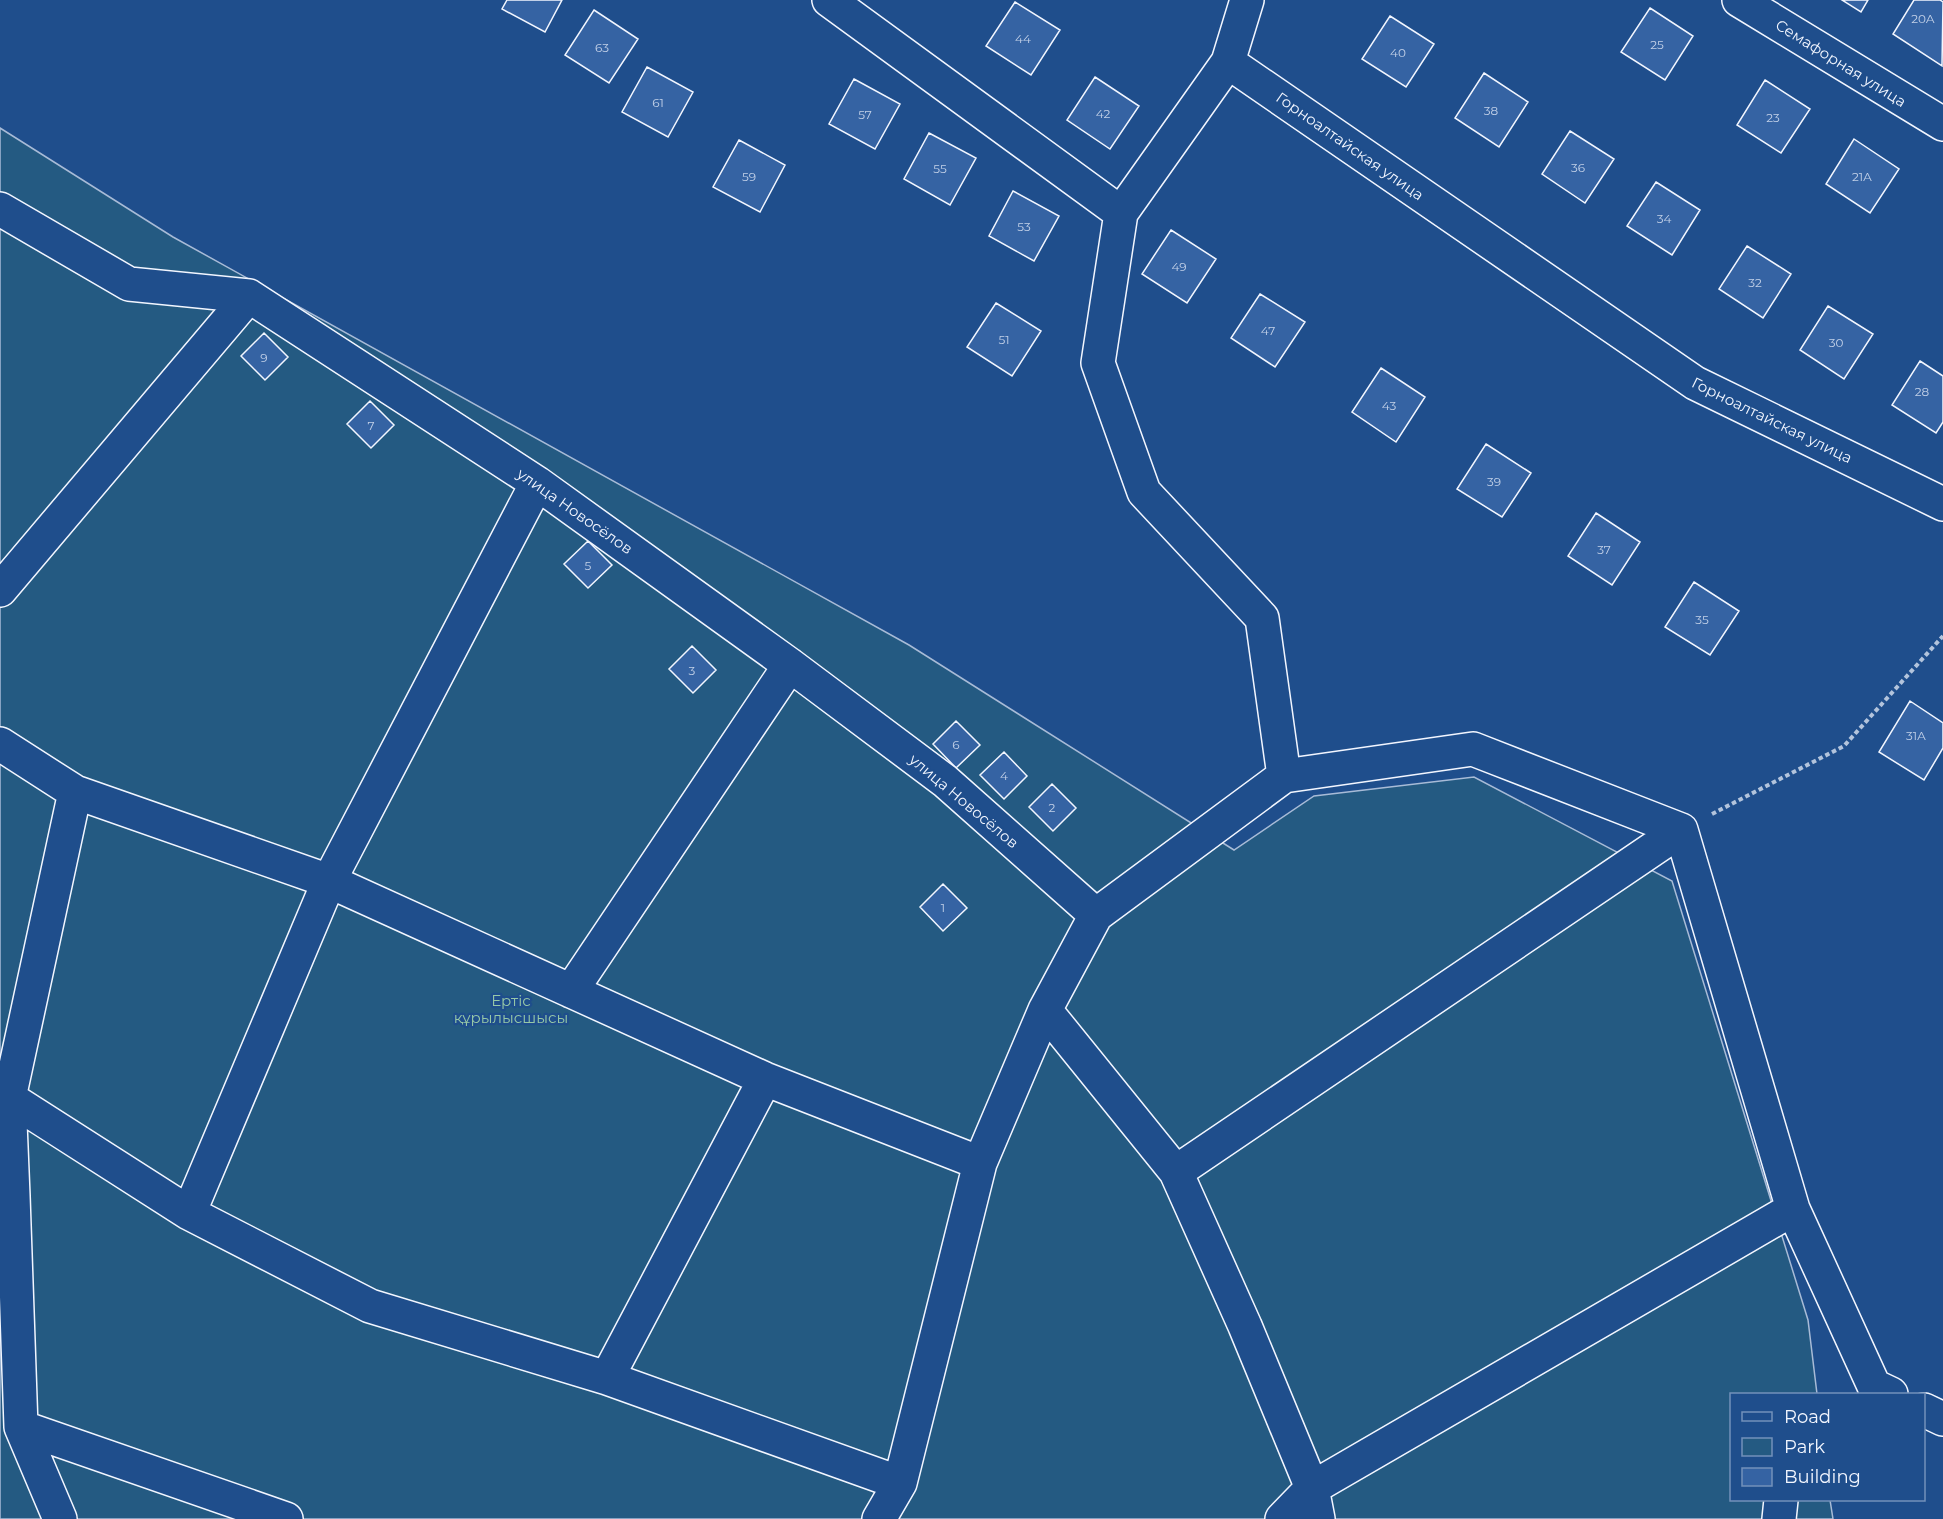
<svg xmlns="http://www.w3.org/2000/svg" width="1943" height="1519" viewBox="0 0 1943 1519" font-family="Montserrat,sans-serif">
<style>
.green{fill:#245a82;stroke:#a8bbd7;stroke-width:1.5}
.building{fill:#3563a3;stroke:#f2f6ff;stroke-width:1.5}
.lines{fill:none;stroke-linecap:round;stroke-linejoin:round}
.street-casing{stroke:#f2f6ff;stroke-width:36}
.path{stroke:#b3c4dc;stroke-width:4;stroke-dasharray:4.5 3;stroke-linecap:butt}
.street{stroke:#1f4e8c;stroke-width:33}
.labels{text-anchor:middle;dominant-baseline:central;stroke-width:4.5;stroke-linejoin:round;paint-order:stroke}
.number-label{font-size:12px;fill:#c3d1e8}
.street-label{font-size:15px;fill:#f2f6ff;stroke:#1f4e8c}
.park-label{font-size:15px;fill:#97c8a6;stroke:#1f4e8c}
</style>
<rect width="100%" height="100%" fill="#1f4e8c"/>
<path class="green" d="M 0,128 L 173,237 L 909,645 L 1234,850 L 1314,796 L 1474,777 L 1672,881 L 1808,1320 L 1817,1394 L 1732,1394 L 1732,1500 L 1830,1500 L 1833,1519 L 0,1519 Z"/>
<path class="building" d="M 507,0 L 562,0 L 545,32 L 502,9 Z
M 1842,0 L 1868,0 L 1861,12 Z
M 1914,0 L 1940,0 L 1943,2 L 1942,66 L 1893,34 Z
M 1015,2 L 1060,30 L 1031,75 L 986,46 Z
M 1650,8 L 1693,36 L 1665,80 L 1621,52 Z
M 594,10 L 638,39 L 609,83 L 565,55 Z
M 1390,16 L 1434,44 L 1406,87 L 1362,59 Z
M 647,67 L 693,92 L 668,137 L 622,112 Z
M 1484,73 L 1528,102 L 1499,147 L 1455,118 Z
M 1095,77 L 1139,106 L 1110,149 L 1067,120 Z
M 854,79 L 900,104 L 875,149 L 829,124 Z
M 1765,80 L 1810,109 L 1781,153 L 1737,125 Z
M 1570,131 L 1614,159 L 1585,203 L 1542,174 Z
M 929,133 L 976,158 L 950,205 L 904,179 Z
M 1854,139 L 1899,169 L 1870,213 L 1826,184 Z
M 739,140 L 785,165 L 760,212 L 713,187 Z
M 1656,182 L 1700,210 L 1672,255 L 1627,226 Z
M 1013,191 L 1059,216 L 1034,261 L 989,236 Z
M 1171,230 L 1216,259 L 1187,303 L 1142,274 Z
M 1747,246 L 1791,274 L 1763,318 L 1719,289 Z
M 1260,294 L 1305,322 L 1275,367 L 1231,338 Z
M 996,303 L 1041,331 L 1012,376 L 967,347 Z
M 1828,306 L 1873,334 L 1844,379 L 1800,350 Z
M 264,333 L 288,357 L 265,380 L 241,356 Z
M 1920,361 L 1943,376 L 1943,422 L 1936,433 L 1892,405 Z
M 1381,368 L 1425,397 L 1396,442 L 1352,412 Z
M 370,401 L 394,425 L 371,448 L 347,424 Z
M 1486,444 L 1531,473 L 1502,517 L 1457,489 Z
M 1596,513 L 1640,542 L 1612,585 L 1568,556 Z
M 588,541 L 612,565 L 588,588 L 564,564 Z
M 1694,582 L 1739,611 L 1710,655 L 1665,627 Z
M 692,646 L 716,670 L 693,693 L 669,669 Z
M 1910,701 L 1943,723 L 1943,748 L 1924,780 L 1879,752 Z
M 956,721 L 980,745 L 956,768 L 933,744 Z
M 1004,752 L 1027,776 L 1004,799 L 980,775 Z
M 1052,784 L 1076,808 L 1053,831 L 1029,807 Z
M 943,884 L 967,908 L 943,931 L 920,907 Z"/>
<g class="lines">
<g class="street-casing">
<path id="street" d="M 829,0 L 1121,213 L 1228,62 L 1695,383 L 1943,504
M 1739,0 L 1943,124
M 1228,62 L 1247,0
M 0,209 L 129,284 L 249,296 L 537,483 L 790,665 L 945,781 L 1096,915
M 1121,213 L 1098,363 L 1144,492 L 1262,618 L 1284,776
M 0,590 L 249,296
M 0,744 L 75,792 L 329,881 L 765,1079 L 980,1163
M 571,991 L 790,665
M 1045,1010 L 1176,1172 L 1245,1326 L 1312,1488 L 1318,1519
M 0,1094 L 9,1098 L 189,1213 L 370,1306 L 607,1378 L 900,1483
M 1176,1172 L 1681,830
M 13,1196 L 21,1427 L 60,1519
M 0,1209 L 13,1196 L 9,1098 L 75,792
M 189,1213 L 329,881 L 537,483
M 607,1378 L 765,1079
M 1924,1410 L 1943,1419
M 21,1427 L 286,1519
M 879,1519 L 900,1483 L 980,1163 L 1045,1010 L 1096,915 L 1284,776 L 1473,749 L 1681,830 L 1793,1209 L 1874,1386 L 1891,1394
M 1282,1519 L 1312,1488 L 1793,1209
M 1779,1519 L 1781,1500"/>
</g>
<path class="path" d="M 1712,814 L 1844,746 L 1943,636"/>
<use href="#street" class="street"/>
</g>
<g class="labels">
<g class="number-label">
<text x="1923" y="18">20А</text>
<text x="1023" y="38">44</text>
<text x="1657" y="44">25</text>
<text x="602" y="47">63</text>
<text x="1398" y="52">40</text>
<text x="658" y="102">61</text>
<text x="1491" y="110">38</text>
<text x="1103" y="113">42</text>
<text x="865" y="114">57</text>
<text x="1773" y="117">23</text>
<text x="1578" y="167">36</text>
<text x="940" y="168">55</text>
<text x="749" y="176">59</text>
<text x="1862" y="176">21А</text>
<text x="1664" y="218">34</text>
<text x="1024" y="226">53</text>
<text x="1179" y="266">49</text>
<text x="1755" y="282">32</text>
<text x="1268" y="330">47</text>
<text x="1004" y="339">51</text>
<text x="1836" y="342">30</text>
<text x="264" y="357">9</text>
<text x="1922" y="391">28</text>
<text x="1389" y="405">43</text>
<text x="371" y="425">7</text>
<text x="1494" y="481">39</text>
<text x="1604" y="549">37</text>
<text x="588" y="565">5</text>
<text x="1702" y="619">35</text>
<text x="692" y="670">3</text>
<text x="1916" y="735">31А</text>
<text x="956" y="744">6</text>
<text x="1004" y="775">4</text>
<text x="1052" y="807">2</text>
<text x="943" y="907">1</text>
</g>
<g class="street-label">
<text transform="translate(1841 63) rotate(32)">Семафорная улица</text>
<text transform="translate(1350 146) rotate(35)">Горноалтайская улица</text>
<text transform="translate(1772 420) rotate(26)">Горноалтайская улица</text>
<text transform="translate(575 511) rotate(35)">улица Новосёлов</text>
<text transform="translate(964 801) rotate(40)">улица Новосёлов</text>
</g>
<g class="park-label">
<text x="511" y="1000">Ертіс<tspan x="511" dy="17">құрылысшысы</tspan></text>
</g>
</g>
<rect x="1730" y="1393" width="195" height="108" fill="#1f4e8c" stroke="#7391ba" stroke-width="1.5"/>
<rect x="1742" y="1412" width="30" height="9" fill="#1f4e8c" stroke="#7391ba" stroke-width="1.5"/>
<text x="1784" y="1423" font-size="18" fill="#f2f6ff">Road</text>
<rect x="1742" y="1438" width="30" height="18" fill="#245a82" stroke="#7391ba" stroke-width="1.5"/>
<text x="1784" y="1453" font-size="18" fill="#f2f6ff">Park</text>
<rect x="1742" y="1468" width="30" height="18" fill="#3563a3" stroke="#7391ba" stroke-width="1.5"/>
<text x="1784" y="1483" font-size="18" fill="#f2f6ff">Building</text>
</svg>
